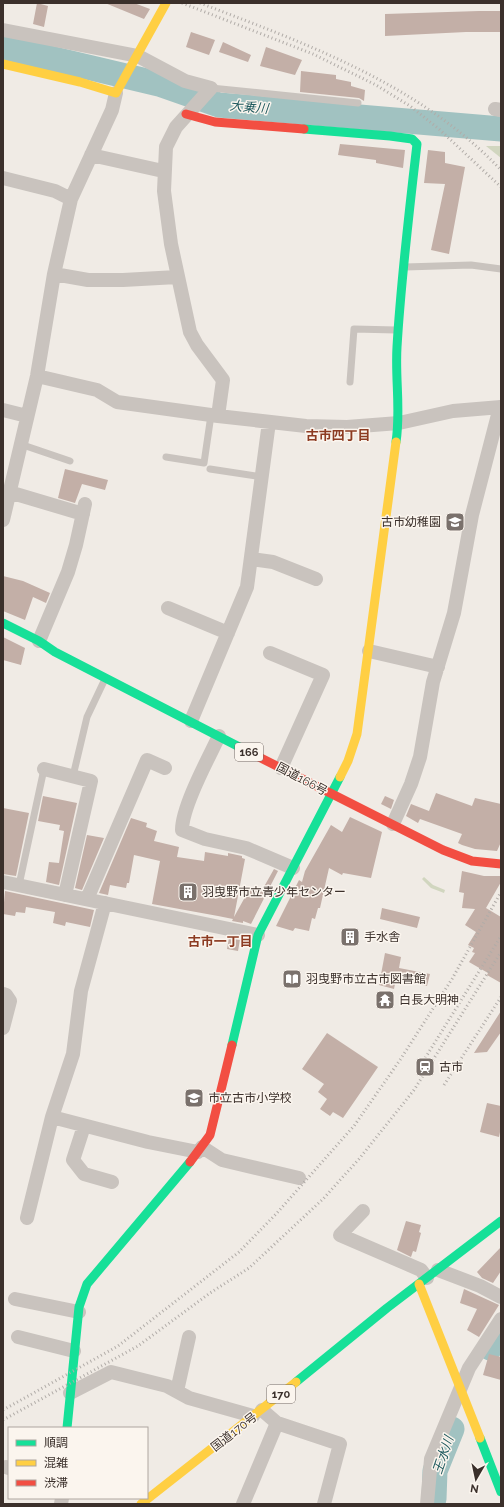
<svg xmlns="http://www.w3.org/2000/svg" width="504" height="1507" viewBox="0 0 504 1507" font-family="Raleway,'Noto Sans JP',sans-serif">
<style>
.green{fill:#d1d6bf}
.lines{fill:none;stroke-linecap:round;stroke-linejoin:round}
.river{stroke:#a1c2c1;stroke-width:25}
.building{fill:#c3afa7}
.lane{stroke:#c9c3be;stroke-width:7}
.street{stroke:#c9c3be;stroke-width:14}
.fast{stroke:#16e098;stroke-width:9}
.slow{stroke:#ffcf43;stroke-width:9}
.jam{stroke:#f24e42;stroke-width:9}
.rail{stroke:#b1aca8;stroke-width:3;stroke-dasharray:1 3;stroke-linecap:butt}
.labels{text-anchor:middle;dominant-baseline:central;stroke-width:3;stroke-linejoin:round;paint-order:stroke}
.shield{fill:#fbf5ee;stroke:#756b66;stroke-width:1}
.shield-label{font-size:11px;font-weight:bold;fill:#3b302b}
.poi-label{font-size:12px;fill:#3b302b;stroke:#fbf5ee;text-anchor:start}
.street-label{font-size:12px;fill:#3b302b;stroke:#fbf5ee}
.water-label{font-size:13px;font-style:italic;fill:#1f5a5e;stroke:#fbf5ee}
.neighbourhood-label{font-size:13px;font-weight:bold;fill:#8c3b22;stroke:#fbf5ee}
</style>
<rect width="100%" height="100%" fill="#f0ebe5"/>
<path class="green" d="M 486,146 L 501,146 L 501,158 Z
M 424,877 L 433,885 L 445,890 L 444,893 L 431,888 L 422,879 Z"/>
<g class="lines">
<path class="river" d="M 3,47 L 159,84 L 219,105 L 501,129
M 490,1348 L 501,1332
M 434,1499 L 435,1471 L 452,1429"/>
</g>
<path class="building" d="M 37,3 L 48,6 L 44,27 L 33,24 Z
M 105,3 L 134,3 L 150,9 L 144,19 Z
M 479,11 L 501,11 L 501,32 L 466,32 L 385,36 L 385,14 Z
M 191,32 L 215,40 L 209,55 L 186,47 Z
M 223,42 L 251,55 L 248,62 L 219,52 Z
M 266,47 L 302,60 L 295,75 L 260,66 Z
M 301,71 L 336,75 L 336,79 L 351,82 L 351,86 L 365,90 L 364,101 L 359,98 L 300,92 Z
M 340,144 L 405,150 L 403,168 L 376,163 L 376,160 L 338,155 Z
M 428,150 L 445,152 L 445,163 L 465,167 L 449,254 L 431,250 L 445,184 L 424,183 Z
M 65,469 L 108,480 L 105,490 L 82,484 L 75,503 L 58,498 Z
M 3,576 L 23,581 L 50,593 L 46,603 L 33,597 L 25,620 L 3,611 Z
M 3,637 L 25,648 L 21,665 L 3,660 Z
M 436,793 L 472,806 L 475,798 L 501,804 L 501,842 L 497,851 L 475,849 L 462,845 L 458,843 L 462,834 L 420,819 L 418,823 L 406,816 L 411,804 L 429,811 Z
M 43,796 L 77,803 L 59,885 L 46,882 L 49,862 L 59,863 L 64,831 L 59,830 L 60,825 L 38,821 Z
M 385,796 L 394,800 L 391,809 L 381,804 Z
M 3,808 L 29,813 L 16,876 L 3,874 Z
M 350,817 L 382,832 L 371,878 L 343,873 L 342,875 L 329,868 L 320,908 L 318,908 L 315,919 L 312,918 L 309,931 L 295,928 L 293,931 L 276,926 L 299,880 L 302,882 L 305,871 L 331,825 L 342,832 Z
M 131,818 L 147,823 L 146,827 L 157,831 L 154,841 L 179,847 L 177,857 L 204,861 L 205,852 L 228,856 L 228,853 L 242,856 L 242,858 L 245,859 L 234,917 L 250,888 L 261,892 L 274,869 L 278,871 L 251,924 L 243,921 L 243,923 L 232,921 L 233,919 L 218,916 L 152,904 L 160,861 L 134,855 L 129,883 L 127,883 L 126,888 L 110,885 L 108,895 L 99,893 Z
M 87,835 L 104,838 L 82,890 L 75,888 Z
M 462,871 L 484,876 L 501,876 L 501,882 L 486,908 L 501,917 L 501,983 L 487,975 L 488,973 L 469,962 L 475,953 L 472,952 L 474,948 L 468,945 L 476,932 L 465,925 L 475,909 L 462,908 L 464,893 L 459,892 Z
M 5,891 L 94,910 L 90,927 L 66,922 L 65,926 L 53,923 L 55,912 L 26,907 L 25,913 L 16,912 L 15,916 L 3,914 Z
M 382,908 L 420,917 L 417,928 L 380,919 Z
M 229,938 L 240,940 L 238,951 L 227,949 Z
M 385,953 L 401,957 L 399,968 L 430,974 L 427,986 L 396,979 L 394,989 L 379,985 Z
M 501,1011 L 501,1032 L 487,1052 L 474,1053 Z
M 327,1033 L 378,1067 L 343,1118 L 333,1112 L 330,1116 L 320,1109 L 327,1099 L 318,1092 L 324,1084 L 302,1069 Z
M 487,1103 L 501,1106 L 501,1127 L 499,1137 L 480,1132 Z
M 406,1221 L 421,1225 L 419,1232 L 421,1233 L 416,1252 L 413,1251 L 411,1257 L 397,1250 Z
M 501,1247 L 501,1271 L 493,1283 L 482,1278 L 477,1272 Z
M 464,1289 L 499,1305 L 479,1337 L 467,1330 L 477,1309 L 460,1303 Z
M 489,1354 L 501,1357 L 501,1380 L 483,1375 Z"/>
<g class="lines">
<path class="lane" d="M 211,88 L 358,103
M 405,267 L 471,265 L 501,269
M 350,382 L 354,329 L 396,330
M 20,444 L 70,461
M 166,457 L 204,463 L 211,415
M 210,469 L 262,477
M 73,776 L 87,717 L 105,679
M 19,885 L 44,769"/>
<path class="street" d="M 3,30 L 138,56 L 185,81 L 211,88 L 176,127 L 166,147 L 164,191 L 171,244 L 190,332 L 197,345 L 223,380 L 218,416
M 495,109 L 501,110
M 91,155 L 163,171
M 3,178 L 55,191 L 71,199
M 54,274 L 88,280 L 123,280 L 177,277
M 37,376 L 97,390 L 117,402 L 218,416 L 306,426 L 347,427 L 399,423 L 453,411 L 501,407
M 3,410 L 27,416
M 9,492 L 83,514
M 3,520 L 37,376 L 54,274 L 71,199 L 112,110 L 116,93
M 251,559 L 273,562 L 316,579
M 168,608 L 228,633
M 39,641 L 68,572 L 76,545 L 85,504
M 369,651 L 438,667
M 270,653 L 323,675 L 281,768
M 191,721 L 247,587 L 269,422
M 219,736 C 208,759 182,807 182,830 L 205,839 L 246,848 L 293,868
M 44,769 L 91,781 L 65,895
M 393,824 L 411,784 L 420,757 L 433,682 L 454,613 L 472,515 L 500,407
M 3,882 L 258,935
M 87,899 L 147,760 L 165,768
M 105,903 L 81,991 L 73,1054 L 52,1117 L 148,1142 L 198,1152
M 3,994 L 6,995 L 10,1001 L 3,1028
M 84,1126 L 73,1160 L 84,1174 L 112,1182
M 202,1147 L 222,1160 L 299,1178
M 363,1211 L 340,1235 L 421,1270 L 427,1278
M 27,1218 L 52,1117
M 438,1270 L 480,1286 L 501,1297
M 15,1299 L 79,1312
M 18,1337 L 74,1351
M 177,1391 L 189,1337
M 70,1393 L 111,1372 L 167,1386 L 189,1398 L 253,1416
M 262,1410 L 277,1423 L 340,1444 L 324,1504
M 6,1467 L 9,1468
M 61,1504 L 62,1498
M 243,1504 L 277,1423
M 427,1504 L 431,1459 L 469,1368 L 501,1319"/>
<path class="fast" d="M 304,129 L 390,136 L 412,139 L 417,144 C 409,212 401,279 397,347 C 395,379 401,410 396,442
M 3,623 L 39,641 L 55,652 L 251,753
M 232,1045 L 258,935 L 340,777
M 296,1382 L 387,1308 L 501,1221
M 67,1428 L 79,1307 L 87,1284 L 190,1162
M 480,1438 L 501,1492"/>
<path class="slow" d="M 3,64 L 80,82 L 116,93 L 166,3
M 340,777 L 348,761 L 357,734 L 396,442
M 419,1284 L 480,1438
M 141,1504 L 296,1382"/>
<path class="jam" d="M 186,114 L 215,122 L 304,129
M 251,753 L 443,850 L 472,861 L 501,864
M 190,1162 L 210,1135 L 232,1045"/>
<path class="rail" d="M 182,3 L 313,54 L 376,85 L 410,106 L 439,129 L 501,187
M 200,3 C 309,45 419,84 501,170
M 419,1068 L 501,936
M 444,1085 L 501,997
M 3,1410 L 118,1346 L 239,1252 L 276,1214 L 354,1126 L 400,1060 L 452,979 L 501,892
M 3,1420 L 138,1346 L 210,1293 L 249,1268 L 323,1199 L 359,1159 L 414,1090 L 501,952"/>
</g>
<defs>
<g id="school-square" transform="scale(1)"><rect x="-9" y="-9" width="18" height="18" rx="4" fill="#7a716c" stroke="#fbf5ee"/><path d="M0-5L7-2L0 1L-7-2ZM-4 1L0 2.5L4 1V4Q0 6-4 4Z" fill="#fff"/></g>
<g id="building-square" transform="scale(1)"><rect x="-9" y="-9" width="18" height="18" rx="4" fill="#7a716c" stroke="#fbf5ee"/><path d="M-4-6H4V6H1V3H-1V6H-4ZM-2.5-4.3h1.7v1.8h-1.7ZM.8-4.3h1.7v1.8H.8ZM-2.5-1h1.7V.8h-1.7ZM.8-1h1.7V.8H.8Z" fill="#fff"/></g>
<g id="library-square" transform="scale(1)"><rect x="-9" y="-9" width="18" height="18" rx="4" fill="#7a716c" stroke="#fbf5ee"/><path d="M-6-4Q-3-5.5-.7-3.5V5Q-3 3-6 4ZM6-4Q3-5.5 .7-3.5V5Q3 3 6 4Z" fill="#fff"/></g>
<g id="temple-square" transform="scale(1)"><rect x="-9" y="-9" width="18" height="18" rx="4" fill="#7a716c" stroke="#fbf5ee"/><path d="M0-6L5-2H3V0L6.5 2.5H4V6H1.5V3h-3V6H-4V2.5H-6.5L-3 0V-2H-5Z" fill="#fff"/></g>
<g id="station-square" transform="scale(1)"><rect x="-9" y="-9" width="18" height="18" rx="4" fill="#7a716c" stroke="#fbf5ee"/><path d="M-3-6H3Q5-6 5-4V2Q5 4 3 4L4.5 6H3L1.5 4h-3L-3 6H-4.5L-3 4Q-5 4-5 2V-4Q-5-6-3-6ZM-3.5-4v3h7v-3ZM-3.5 1v1.5H-2V1ZM2 1v1.5H3.5V1Z" fill="#fff"/></g>
</defs>
<g fill-rule="evenodd">
<use href="#school-square" x="455" y="522"/>
<use href="#building-square" x="188" y="892"/>
<use href="#building-square" x="350" y="937"/>
<use href="#library-square" x="292" y="979"/>
<use href="#temple-square" x="385" y="1000"/>
<use href="#station-square" x="425" y="1067"/>
<use href="#school-square" x="194" y="1098"/>
</g>
<g class="labels">
<g class="shield">
<rect x="235" y="743" width="28" height="18" rx="3"/>
<rect x="267" y="1385" width="28" height="18" rx="3"/>
</g>
<g class="shield-label">
<text x="249" y="752">166</text>
<text x="281" y="1394">170</text>
</g>
<g class="poi-label">
<text x="441" y="522" text-anchor="end">古市幼稚園</text>
<text x="202" y="892">羽曳野市立青少年センター</text>
<text x="364" y="937">手水舎</text>
<text x="306" y="979">羽曳野市立古市図書館</text>
<text x="399" y="1000">白長大明神</text>
<text x="439" y="1067">古市</text>
<text x="208" y="1098">市立古市小学校</text>
</g>
<g class="street-label">
<text transform="translate(302 779) rotate(28)">国道166号</text>
<text transform="translate(234 1432) rotate(-38)">国道170号</text>
</g>
<g class="water-label">
<text transform="translate(249 107) rotate(5)">大乗川</text>
<text transform="translate(443 1455) rotate(-71)">王水川</text>
</g>
<g class="neighbourhood-label">
<text x="338" y="435">古市四丁目</text>
<text x="220" y="941">古市一丁目</text>
</g>
</g>
<rect width="504" height="1507" fill="none" stroke="#3b302b" stroke-width="8"/>
<rect x="8" y="1427" width="140" height="72" fill="#fbf5ee" stroke="#aea6a0"/>
<rect x="16" y="1440" width="20" height="6" fill="#16e098" stroke="#aea6a0"/>
<text x="44" y="1447" font-size="12" fill="#3b302b">順調</text>
<rect x="16" y="1460" width="20" height="6" fill="#ffcf43" stroke="#aea6a0"/>
<text x="44" y="1467" font-size="12" fill="#3b302b">混雑</text>
<rect x="16" y="1480" width="20" height="6" fill="#f24e42" stroke="#aea6a0"/>
<text x="44" y="1487" font-size="12" fill="#3b302b">渋滞</text>
<g transform="translate(476 1479) rotate(189)" stroke="#fbf5ee" stroke-width="3" paint-order="stroke">
<path d="M0-3L7 15L0 10L-7 15Z" fill="#3b302b"/>
<text y="-6" font-size="11" font-weight="bold" text-anchor="middle" fill="#3b302b">N</text>
</g>
</svg>
